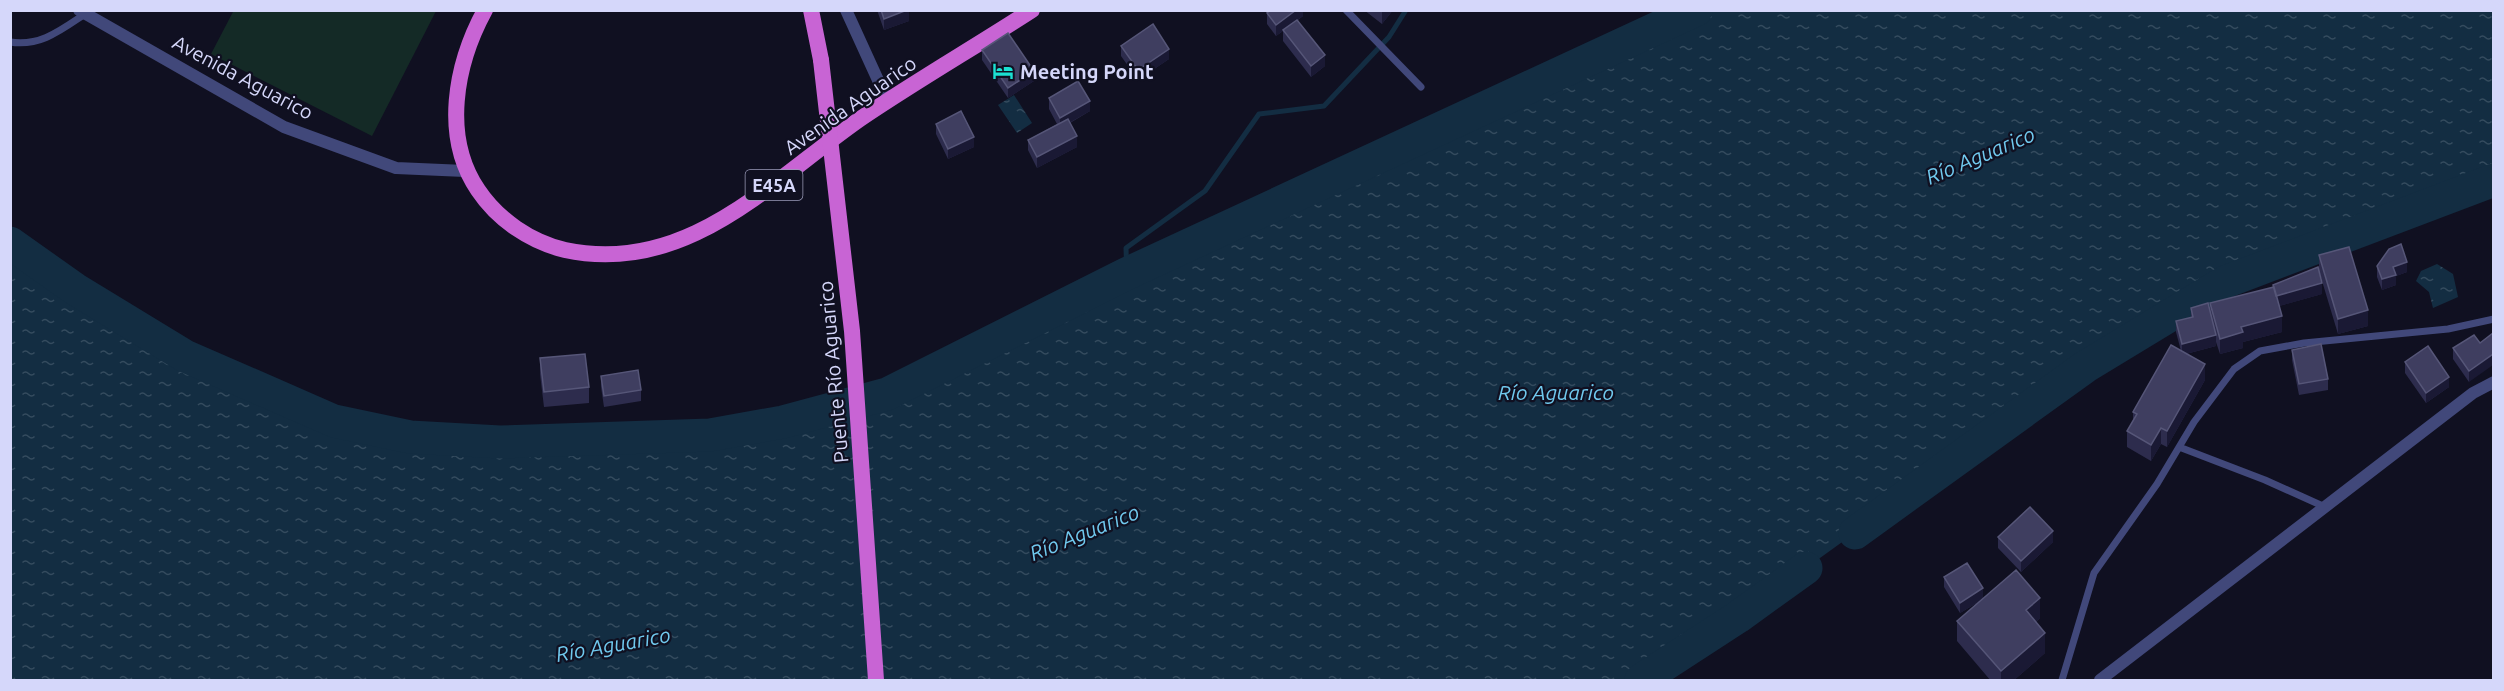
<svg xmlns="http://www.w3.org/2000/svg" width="2504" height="691" viewBox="0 0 2504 691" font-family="Ubuntu,sans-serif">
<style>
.garden{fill:#142a26}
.water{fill:url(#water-ripples)}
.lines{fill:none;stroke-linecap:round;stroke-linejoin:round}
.stream{stroke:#132d42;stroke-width:5}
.river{stroke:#132d42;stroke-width:33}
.service{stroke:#41487a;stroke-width:7}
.minor{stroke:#41487a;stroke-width:12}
.trunk{stroke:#c864d4;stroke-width:16}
.trunk-bridge{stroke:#c864d4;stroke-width:16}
.wall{fill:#2d2c4d}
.shaded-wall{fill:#1a1934}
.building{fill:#3f3e60;stroke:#565678;stroke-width:1.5}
.labels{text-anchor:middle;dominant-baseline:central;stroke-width:4.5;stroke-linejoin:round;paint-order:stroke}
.shield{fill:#101021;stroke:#9a9bb9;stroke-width:1.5}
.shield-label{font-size:18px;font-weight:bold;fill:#d5d7fa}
.poi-label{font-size:20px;font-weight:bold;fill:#d5d7fa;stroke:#101021;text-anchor:start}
.street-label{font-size:20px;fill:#d5d7fa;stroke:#101021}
.water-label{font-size:21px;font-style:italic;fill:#70c9ee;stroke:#101021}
</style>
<defs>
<pattern id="water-ripples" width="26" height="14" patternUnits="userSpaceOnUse" patternTransform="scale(1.5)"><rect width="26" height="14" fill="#132d42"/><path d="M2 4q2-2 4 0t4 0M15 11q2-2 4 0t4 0" fill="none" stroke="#344b5e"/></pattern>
</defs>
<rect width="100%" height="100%" fill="#101021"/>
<path class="garden" d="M 234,10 L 436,10 L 436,11 L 372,136 L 211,54 Z"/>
<path class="water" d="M 1696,11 L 2493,11 L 2493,180 L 2225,282 L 2085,367 L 1738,617 L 1641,680 L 11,680 L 10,243 L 75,289 L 185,356 L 334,421 L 410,437 L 500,442 L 710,435 L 783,422 L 887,394 L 1126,274 Z
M 1014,95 L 1032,123 L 1017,133 L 998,105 Z
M 2437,264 L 2453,274 L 2458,297 L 2433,308 L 2429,292 L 2416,281 L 2421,271 Z"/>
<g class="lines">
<path class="stream" d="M 1127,279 L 1126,248 L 1205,191 L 1259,114 L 1324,106 L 1389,37 L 1406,10"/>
<path class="river" d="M 10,243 L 75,289 L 185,356 L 334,421 L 410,437 L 500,442 L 710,435 L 783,422 L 887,394 L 1126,274 L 1696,10
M 1855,533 L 2085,367 L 2225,282 L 2494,180
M 1641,680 L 1738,617 L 1806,568"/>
<path class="service" d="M 1346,10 L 1421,87
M 10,42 C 40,47 61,30 85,14
M 2179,447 L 2265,480 L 2325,507
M 2062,680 L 2094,573 L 2157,484 L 2194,422 L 2234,369 L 2260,351 L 2304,343 L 2448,329 L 2494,319"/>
<path class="minor" d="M 79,10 L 284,127 L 396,168 L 465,171
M 846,10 L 888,102
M 2100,680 L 2473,393 L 2494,382"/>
<path class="trunk" d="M 485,10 C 455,65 442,137 478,190 C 498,220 531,242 565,250 C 686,276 770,182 860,119 C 916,81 975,47 1032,10
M 811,10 L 821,60"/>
<path class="trunk-bridge" d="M 821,60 L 852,331 L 876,680"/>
</g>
<path class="wall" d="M 877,10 L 909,10 L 909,21 L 884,30 Z
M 1303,10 L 1303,16 L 1298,20 L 1325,66 L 1311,77 L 1283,41 L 1283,31 L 1276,36 L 1267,24 L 1267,13 Z
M 1364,10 L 1393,10 L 1382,24 Z
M 1121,46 L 1169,59 L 1138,80 L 1121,56 Z
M 982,50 L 1034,81 L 1008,98 L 982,60 Z
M 1049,98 L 1090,111 L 1070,123 L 1077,147 L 1037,168 L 1028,150 L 1028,140 L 1057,124 L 1049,109 Z
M 936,124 L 974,147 L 948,159 L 936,134 Z
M 2319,255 L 2368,326 L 2338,334 L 2319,271 Z
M 2377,266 L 2407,272 L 2396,276 L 2396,285 L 2382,290 L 2377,277 Z
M 2322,294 L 2279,306 L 2282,332 L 2243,342 L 2243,348 L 2220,354 L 2216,342 L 2216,346 L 2186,354 L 2205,380 L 2167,447 L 2161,444 L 2151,461 L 2127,447 L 2127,431 L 2133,421 L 2133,412 L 2181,351 L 2176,332 L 2176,321 L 2191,318 L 2191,308 L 2210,313 L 2210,303 Z
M 2480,343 L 2469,382 L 2453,359 L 2453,348 Z
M 2292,350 L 2328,379 L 2328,390 L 2299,395 L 2292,360 Z
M 540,358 L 589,387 L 589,403 L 544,407 L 540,374 Z
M 2405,362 L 2449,387 L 2426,403 L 2405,373 Z
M 601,376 L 641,390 L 641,401 L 604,407 L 601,387 Z
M 1998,537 L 2053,542 L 2021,572 L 1998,548 Z
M 1944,577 L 1983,598 L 2040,618 L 2036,622 L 2045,653 L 2013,681 L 1991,681 L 1957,641 L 1957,621 L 1980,601 L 1960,613 L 1944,587 Z"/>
<path class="shaded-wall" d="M 907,10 L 909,10 L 909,21 L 884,30 L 884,19 Z
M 1296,10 L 1303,10 L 1303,16 L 1276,36 L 1276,25 Z
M 1382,10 L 1393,10 L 1382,24 Z
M 1169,49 L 1169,59 L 1138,80 L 1138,70 Z
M 1325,55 L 1325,66 L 1311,77 L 1311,66 Z
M 1034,71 L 1034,81 L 1008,98 L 1008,88 Z
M 1090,101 L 1090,111 L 1060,128 L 1060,118 Z
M 1077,136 L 1077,147 L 1037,168 L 1037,157 Z
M 974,137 L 974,147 L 948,159 L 948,149 Z
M 2407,262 L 2407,272 L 2396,276 L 2396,285 L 2382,290 L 2382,279 L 2393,267 Z
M 2322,283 L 2322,294 L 2276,307 L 2276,296 Z
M 2368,310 L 2368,326 L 2338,334 L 2338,319 Z
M 2282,316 L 2282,332 L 2243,342 L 2243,348 L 2220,354 L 2220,339 L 2241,327 Z
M 2216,335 L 2216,346 L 2182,355 L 2182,344 Z
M 2493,354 L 2493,365 L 2469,382 L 2469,371 Z
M 2205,364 L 2205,380 L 2167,447 L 2167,431 Z
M 2449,377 L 2449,387 L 2426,403 L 2426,393 Z
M 2161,428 L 2161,444 L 2151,461 L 2151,445 Z
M 2053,531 L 2053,542 L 2021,572 L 2021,561 Z
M 1983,588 L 1983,599 L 1960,613 L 1960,603 Z
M 2040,598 L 2040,618 L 2026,631 L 2026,610 Z
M 2045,633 L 2045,653 L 2013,681 L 2001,681 L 2001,671 Z"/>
<path class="building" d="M 881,10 L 907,10 L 884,19 Z
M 1271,10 L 1296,10 L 1276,25 L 1267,13 Z
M 1297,20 L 1325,55 L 1311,66 L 1283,30 Z
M 1153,24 L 1169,49 L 1138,70 L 1121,46 Z
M 1008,33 L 1034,71 L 1008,88 L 982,50 Z
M 1078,81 L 1090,101 L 1060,118 L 1049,98 Z
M 961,111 L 974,137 L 948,149 L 936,124 Z
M 1068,119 L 1077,136 L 1037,157 L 1028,140 Z
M 2401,244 L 2407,262 L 2393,267 L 2396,275 L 2382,279 L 2377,266 L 2389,249 Z
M 2349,247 L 2368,310 L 2338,319 L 2319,255 Z
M 2318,267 L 2322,283 L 2276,296 L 2273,285 Z
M 2274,287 L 2282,316 L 2241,327 L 2243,332 L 2220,339 L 2210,303 Z
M 2208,303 L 2216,335 L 2182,344 L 2176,321 L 2193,317 L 2191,308 Z
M 2493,333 L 2493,354 L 2469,371 L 2453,348 L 2474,335 L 2480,343 Z
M 2321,344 L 2328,379 L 2299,384 L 2292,350 Z
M 2171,345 L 2205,364 L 2167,431 L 2161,428 L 2151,445 L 2127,431 L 2137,414 L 2133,412 Z
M 2428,346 L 2449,377 L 2426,393 L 2405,362 Z
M 585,354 L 589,387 L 544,392 L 540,358 Z
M 638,370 L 641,390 L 604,396 L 601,376 Z
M 2030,507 L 2053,531 L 2021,561 L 1998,537 Z
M 1967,563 L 1983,588 L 1960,603 L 1944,577 Z
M 2016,570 L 2040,598 L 2026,610 L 2045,633 L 2001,671 L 1957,621 Z"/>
<defs>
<g id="hotel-bare" transform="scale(1.62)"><path d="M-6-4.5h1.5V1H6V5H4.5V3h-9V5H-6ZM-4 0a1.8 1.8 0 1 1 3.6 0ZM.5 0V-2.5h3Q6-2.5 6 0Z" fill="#1be0d2" stroke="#101021" stroke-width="2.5" paint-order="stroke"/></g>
</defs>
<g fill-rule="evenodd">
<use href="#hotel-bare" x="1003" y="71"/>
</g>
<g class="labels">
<rect class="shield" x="745.5" y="170" width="57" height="30" rx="4.5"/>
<g class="shield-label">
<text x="774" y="185">E45A</text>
</g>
<g class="poi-label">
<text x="1020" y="71">Meeting Point</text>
</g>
<g class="street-label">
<text transform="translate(243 77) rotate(28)">Avenida Aguarico</text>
<text transform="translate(850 105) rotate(-35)">Avenida Aguarico</text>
<text transform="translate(833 372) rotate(-95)">Puente Río Aguarico</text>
</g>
<g class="water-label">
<text transform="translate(1980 155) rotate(-23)">Río Aguarico</text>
<text x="1556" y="392">Río Aguarico</text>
<text transform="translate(1084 532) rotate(-22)">Río Aguarico</text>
<text transform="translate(613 644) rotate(-10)">Río Aguarico</text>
</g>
</g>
<rect width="2504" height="691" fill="none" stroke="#d5d7fa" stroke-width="24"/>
</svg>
